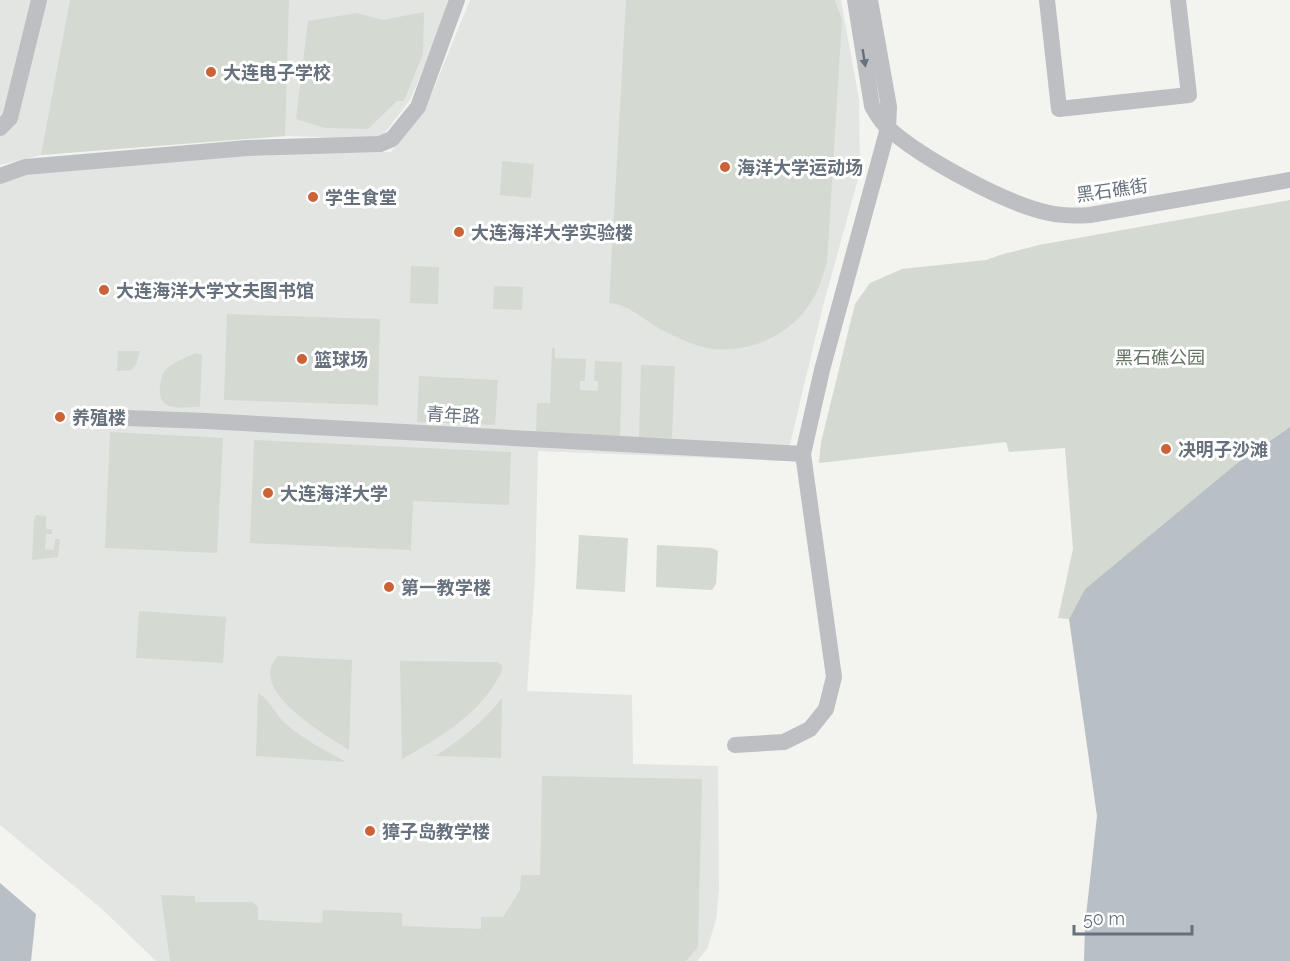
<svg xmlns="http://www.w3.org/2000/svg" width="1290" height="961" viewBox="0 0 1290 961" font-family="Raleway,'Noto Sans SC',sans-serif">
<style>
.built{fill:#e3e5e3}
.green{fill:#d4d9d1}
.water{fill:#b8c0c5}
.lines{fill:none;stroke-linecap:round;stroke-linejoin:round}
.street{stroke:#bdbfc3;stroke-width:16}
.oneway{fill:#66717d}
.poi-dot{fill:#cc6337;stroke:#fff;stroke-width:2}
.labels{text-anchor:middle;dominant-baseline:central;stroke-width:6;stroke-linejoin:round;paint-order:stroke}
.poi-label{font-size:18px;font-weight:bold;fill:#66717d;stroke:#fff;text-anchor:start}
.street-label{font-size:18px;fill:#66717d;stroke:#fff}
.park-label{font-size:18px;fill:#667564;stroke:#fff}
</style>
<rect width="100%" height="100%" fill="#f3f3f0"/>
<path class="built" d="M 0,0 L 448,0 L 434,44 L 410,100 L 380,139 L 285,136 L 205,141 L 41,155 L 0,165 Z
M 470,0 L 841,0 L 859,100 L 860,172 L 823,306 L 786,461 L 538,451 L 535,579 L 527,691 L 632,695 L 633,764 L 718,766 L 719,889 L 716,920 L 707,949 L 697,961 L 156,961 L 102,909 L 0,825 L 0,182 L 22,173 L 252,153 L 391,152 L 425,110 Z"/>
<path class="green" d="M 70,0 L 289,0 L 285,136 L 41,155 Z
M 626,0 L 835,0 L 842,20 L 827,262 C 824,272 821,283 816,293 C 798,331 755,353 713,349 C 696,347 681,339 666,332 C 645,322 632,305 609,303 Z
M 424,12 L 423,54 L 404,101 L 397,101 L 368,129 L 325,128 L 296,119 L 308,21 L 357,13 L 383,20 Z
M 502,161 L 534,164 L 531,198 L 500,195 Z
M 1290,200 L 1290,427 L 1236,464 L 1085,589 L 1069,619 L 1058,618 L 1073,549 L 1065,448 L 1009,452 L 1006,442 L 819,463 L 821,442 L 855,304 L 870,283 L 902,269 L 986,260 L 1000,255 L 1039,245 Z
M 411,266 L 439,267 L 438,304 L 410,303 Z
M 494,286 L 523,287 L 522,310 L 493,309 Z
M 227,314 L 380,319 L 378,405 L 224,400 Z
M 552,348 L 555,348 L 555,358 L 586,359 L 585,381 L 580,381 L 580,390 L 598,391 L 598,381 L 594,381 L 595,361 L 622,362 L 620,436 L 536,434 L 537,403 L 550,403 Z
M 118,351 L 140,351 L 136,364 L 131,370 L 117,371 Z
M 195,353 L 202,355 L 200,407 C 180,407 157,413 160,386 C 161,377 163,371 170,366 C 178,360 187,358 195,353 Z
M 641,365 L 675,366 L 672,438 L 639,437 Z
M 419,376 L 498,380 L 495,425 L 417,422 Z
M 110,432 L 223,438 L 217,553 L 105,548 Z
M 254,440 L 511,452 L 509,505 L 413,501 L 411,550 L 250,543 Z
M 36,515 L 46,516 L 46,529 L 52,529 L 52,534 L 46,534 L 45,549 L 54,550 L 55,539 L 60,539 L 58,557 L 32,560 L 34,519 Z
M 579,535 L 628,538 L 625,592 L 576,589 Z
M 657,545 L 712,548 L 718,551 L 716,584 L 712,590 L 656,587 Z
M 139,611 L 226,617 L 223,663 L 136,658 Z
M 278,656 L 352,660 L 349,750 C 326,735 245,690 278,656 Z
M 400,661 L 497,662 L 502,665 C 503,672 499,676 496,682 C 474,718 437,739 402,759 Z
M 258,693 C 270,699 275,715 286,724 C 304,740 325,750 346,762 L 256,756 Z
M 502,698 L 501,758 L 435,756 C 462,739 482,723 502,698 Z
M 542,776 L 702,779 L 698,947 L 686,961 L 170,961 L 161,895 L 195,896 L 195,902 L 252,902 L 258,907 L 258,920 L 322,923 L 323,910 L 402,913 L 402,926 L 481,929 L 481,917 L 503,917 L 520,890 L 521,875 L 540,875 Z"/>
<path class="water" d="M 1290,427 L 1290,961 L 1084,961 L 1085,925 L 1097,816 L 1069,619 L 1085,589 L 1236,464 Z
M 0,883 L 36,914 L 31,961 L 0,961 Z"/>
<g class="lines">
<path class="street" d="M 855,0 L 872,106 C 877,115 881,122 888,128 C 921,158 1006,204 1049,213 C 1063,216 1077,216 1090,215 L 1290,180
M 1047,0 L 1059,109 L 1189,95 L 1178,0
M 0,128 L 10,118 L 39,0
M 0,176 L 25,167 L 247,148 L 380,144 L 392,139 L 418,107 L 457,0
M 100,417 L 206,421 L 803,454
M 735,745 L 784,742 L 810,729 L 826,709 L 834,677 L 803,454 L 822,370 L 888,128 L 889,107 L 870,0"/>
</g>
<defs><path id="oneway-solid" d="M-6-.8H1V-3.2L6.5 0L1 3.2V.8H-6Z" transform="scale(1.5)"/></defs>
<use class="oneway" href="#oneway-solid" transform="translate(864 58) rotate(81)"/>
<g class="poi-dot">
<circle cx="211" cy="72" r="6"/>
<circle cx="725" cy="167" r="6"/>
<circle cx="313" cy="197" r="6"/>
<circle cx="459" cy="232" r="6"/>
<circle cx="104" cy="290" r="6"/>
<circle cx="302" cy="359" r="6"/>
<circle cx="60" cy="417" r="6"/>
<circle cx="1166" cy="449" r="6"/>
<circle cx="268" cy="493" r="6"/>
<circle cx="389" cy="587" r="6"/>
<circle cx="370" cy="831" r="6"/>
</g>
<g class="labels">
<g class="poi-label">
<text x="223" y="72">大连电子学校</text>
<text x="737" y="167">海洋大学运动场</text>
<text x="325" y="197">学生食堂</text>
<text x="471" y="232">大连海洋大学实验楼</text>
<text x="116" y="290">大连海洋大学文夫图书馆</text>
<text x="314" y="359">篮球场</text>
<text x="72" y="417">养殖楼</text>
<text x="1178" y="449">决明子沙滩</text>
<text x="280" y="493">大连海洋大学</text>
<text x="401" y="587">第一教学楼</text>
<text x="382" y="831">獐子岛教学楼</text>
</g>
<g class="street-label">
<text transform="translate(1112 190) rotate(-8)">黑石礁街</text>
<text transform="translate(453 415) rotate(3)">青年路</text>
</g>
<g class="park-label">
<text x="1160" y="357">黑石礁公园</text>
</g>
</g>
<path d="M1074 925v9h118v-9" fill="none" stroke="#66717d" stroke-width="3"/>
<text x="1083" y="925" font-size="18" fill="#66717d" stroke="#ffffff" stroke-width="4.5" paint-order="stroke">50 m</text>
</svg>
